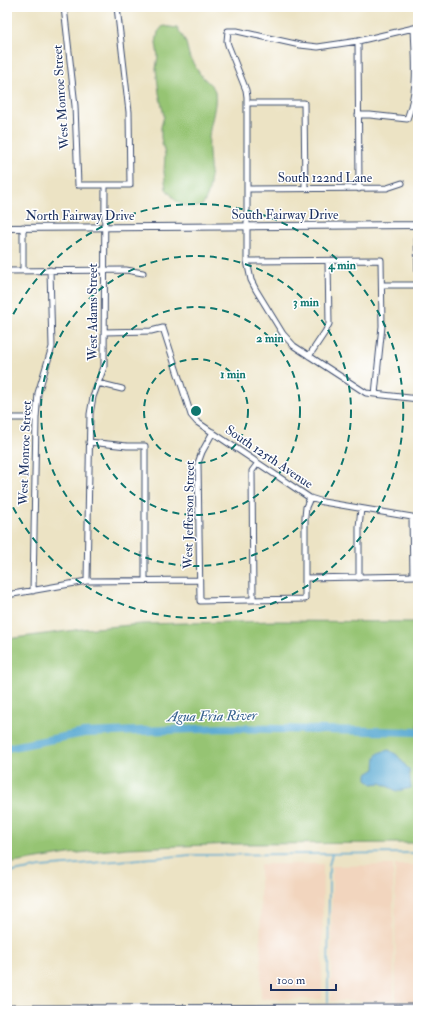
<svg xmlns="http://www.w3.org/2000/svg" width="425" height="1018" viewBox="0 0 425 1018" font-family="'IM FELL Double Pica',serif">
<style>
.built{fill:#f2d5be}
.green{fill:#96c473;stroke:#587a68}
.water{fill:#56a8d1;stroke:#386c98}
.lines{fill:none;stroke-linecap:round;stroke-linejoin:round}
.stream{stroke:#56a8d1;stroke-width:1.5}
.river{stroke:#56a8d1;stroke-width:8}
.minor-casing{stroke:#3a4a6d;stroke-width:7}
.tertiary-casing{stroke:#3a4a6d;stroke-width:8}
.minor{stroke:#fff;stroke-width:5}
.tertiary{stroke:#fff;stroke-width:6}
.ring{fill:none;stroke:#0f766e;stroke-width:2;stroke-dasharray:7 5}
.labels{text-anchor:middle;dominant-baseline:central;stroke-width:3;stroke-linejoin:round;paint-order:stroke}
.street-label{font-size:13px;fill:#1b2f5e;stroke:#fff}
.water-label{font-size:14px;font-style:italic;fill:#335f8c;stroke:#fff}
.centre{fill:#0f766e;stroke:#fff;stroke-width:2}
.ring-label{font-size:12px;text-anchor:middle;font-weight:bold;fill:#0f766e;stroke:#fff;stroke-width:3;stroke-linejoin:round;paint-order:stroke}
</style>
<rect width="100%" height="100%" fill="#fff"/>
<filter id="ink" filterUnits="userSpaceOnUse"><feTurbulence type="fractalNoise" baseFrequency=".025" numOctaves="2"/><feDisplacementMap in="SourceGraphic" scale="8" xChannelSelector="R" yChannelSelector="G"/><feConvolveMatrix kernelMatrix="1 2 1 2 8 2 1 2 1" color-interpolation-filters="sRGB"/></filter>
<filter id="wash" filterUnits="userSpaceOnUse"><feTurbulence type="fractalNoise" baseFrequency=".012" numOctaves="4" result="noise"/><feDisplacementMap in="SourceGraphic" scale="16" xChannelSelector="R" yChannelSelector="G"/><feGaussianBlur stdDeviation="0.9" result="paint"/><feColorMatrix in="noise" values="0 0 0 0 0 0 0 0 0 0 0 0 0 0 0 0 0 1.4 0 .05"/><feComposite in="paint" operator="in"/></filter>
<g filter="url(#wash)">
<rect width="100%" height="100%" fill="#ece3c4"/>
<path class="built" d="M 260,864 L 323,864 L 322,999 L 261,999 Z
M 393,865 L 394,1001 L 331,1001 L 332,866 Z
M 395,865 L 418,865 L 418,1002 L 396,1001 Z"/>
<path class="green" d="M 163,26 L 177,28 C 180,33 184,37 186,43 C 187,47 188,51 189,55 C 192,62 196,68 200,74 C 204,80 214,85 215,92 C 217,107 210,123 209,137 C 207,161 217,184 202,206 L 195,207 L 186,206 L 177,202 L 166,189 L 164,172 L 165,155 L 161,138 L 161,127 L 164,116 L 159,93 L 156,69 L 158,56 L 156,43 L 158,32 Z
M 277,621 L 418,622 L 418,843 L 236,844 L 128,848 L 68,854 L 7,864 L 7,639 L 83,629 L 142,624 Z"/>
<path class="water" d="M 389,750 L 397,755 L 409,770 L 411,788 L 397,791 L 381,783 L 372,784 L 367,779 L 367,774 L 375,769 C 376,755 374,753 389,750 Z"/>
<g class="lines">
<path class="stream" d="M 7,873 L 41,867 L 191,855 L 418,853
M 328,1002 L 329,865 L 332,854"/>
<path class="river" d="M 7,748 L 84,733 L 225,728 L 418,732"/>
</g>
</g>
<g filter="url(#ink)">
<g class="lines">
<g class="minor-casing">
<path id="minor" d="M 64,7 L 75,106 L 78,185 L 130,185 L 129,112 L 117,7
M 418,27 L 358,41 L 318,47 L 300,45 L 237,31 L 228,31 L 227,41 L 228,45 L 246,90 L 247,97 L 247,261 L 251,280 L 256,290 L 283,334 L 294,346 L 366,393 L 418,399
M 358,41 L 359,189
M 247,103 L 304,103 L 305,188
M 358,115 L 370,115 L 407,119 C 419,88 415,60 414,28
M 247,189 L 387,188 L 402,183
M 417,225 L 418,299
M 23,227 L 23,271
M 247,261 L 381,260 L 382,326 L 375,394
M 7,271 L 126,270 L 143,273
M 382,285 L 418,285
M 104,332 L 151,331 L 163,328 L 191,415 L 197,422 L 310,498 L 323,502 L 412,517 L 413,576
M 309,356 L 325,332 L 329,324 L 328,261
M 98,383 L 122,389
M 7,418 L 36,418
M 213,432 L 202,452 L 198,463 L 200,601 L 305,599 L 305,517 L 306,507 L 310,498
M 89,442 L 127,446 L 145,446 L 145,580
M 305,578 L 418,576
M 359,578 L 359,527 L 361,509
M 87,581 L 90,414 L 93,397 L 104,367 L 105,185
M 33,591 L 36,418 L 38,393 L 52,347 L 50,270
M 7,595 L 87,581 L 199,580
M 253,600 L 252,471 L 258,463
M 7,1008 L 418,1007"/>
</g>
<g class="tertiary-casing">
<path id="tertiary" d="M 7,228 L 417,225 L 418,200"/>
</g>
<use href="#minor" class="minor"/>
<use href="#tertiary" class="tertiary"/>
</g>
</g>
<g class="ring">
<circle cx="196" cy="411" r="52"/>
<circle cx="196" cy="411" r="104"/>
<circle cx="196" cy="411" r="155"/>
<path d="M8 325A207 207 0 1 1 8 497"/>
</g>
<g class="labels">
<g class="street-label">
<text transform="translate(61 97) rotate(-94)">West Monroe Street</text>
<text x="325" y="178">South 122nd Lane</text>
<text x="285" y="215">South Fairway Drive</text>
<text x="80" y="216">North Fairway Drive</text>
<text transform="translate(93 312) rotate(-90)">West Adams Street</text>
<text transform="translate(25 453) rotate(-88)">West Monroe Street</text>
<text transform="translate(269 457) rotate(34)">South 125th Avenue</text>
<text transform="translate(189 515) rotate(-89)">West Jefferson Street</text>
</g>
<g class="water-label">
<text transform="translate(212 716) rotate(-1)">Agua Fria River</text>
</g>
</g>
<circle cx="196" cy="411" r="6" class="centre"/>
<g class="ring-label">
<text x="342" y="269">4 min</text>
<text x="306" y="306">3 min</text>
<text x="270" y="342">2 min</text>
<text x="233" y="378">1 min</text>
</g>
<rect width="425" height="1018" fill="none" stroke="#fff" stroke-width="24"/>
<path d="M271 984v6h65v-6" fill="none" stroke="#1b2f5e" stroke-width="2"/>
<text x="277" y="984" font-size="12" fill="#1b2f5e" stroke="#ffffff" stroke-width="3" paint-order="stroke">100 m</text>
</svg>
